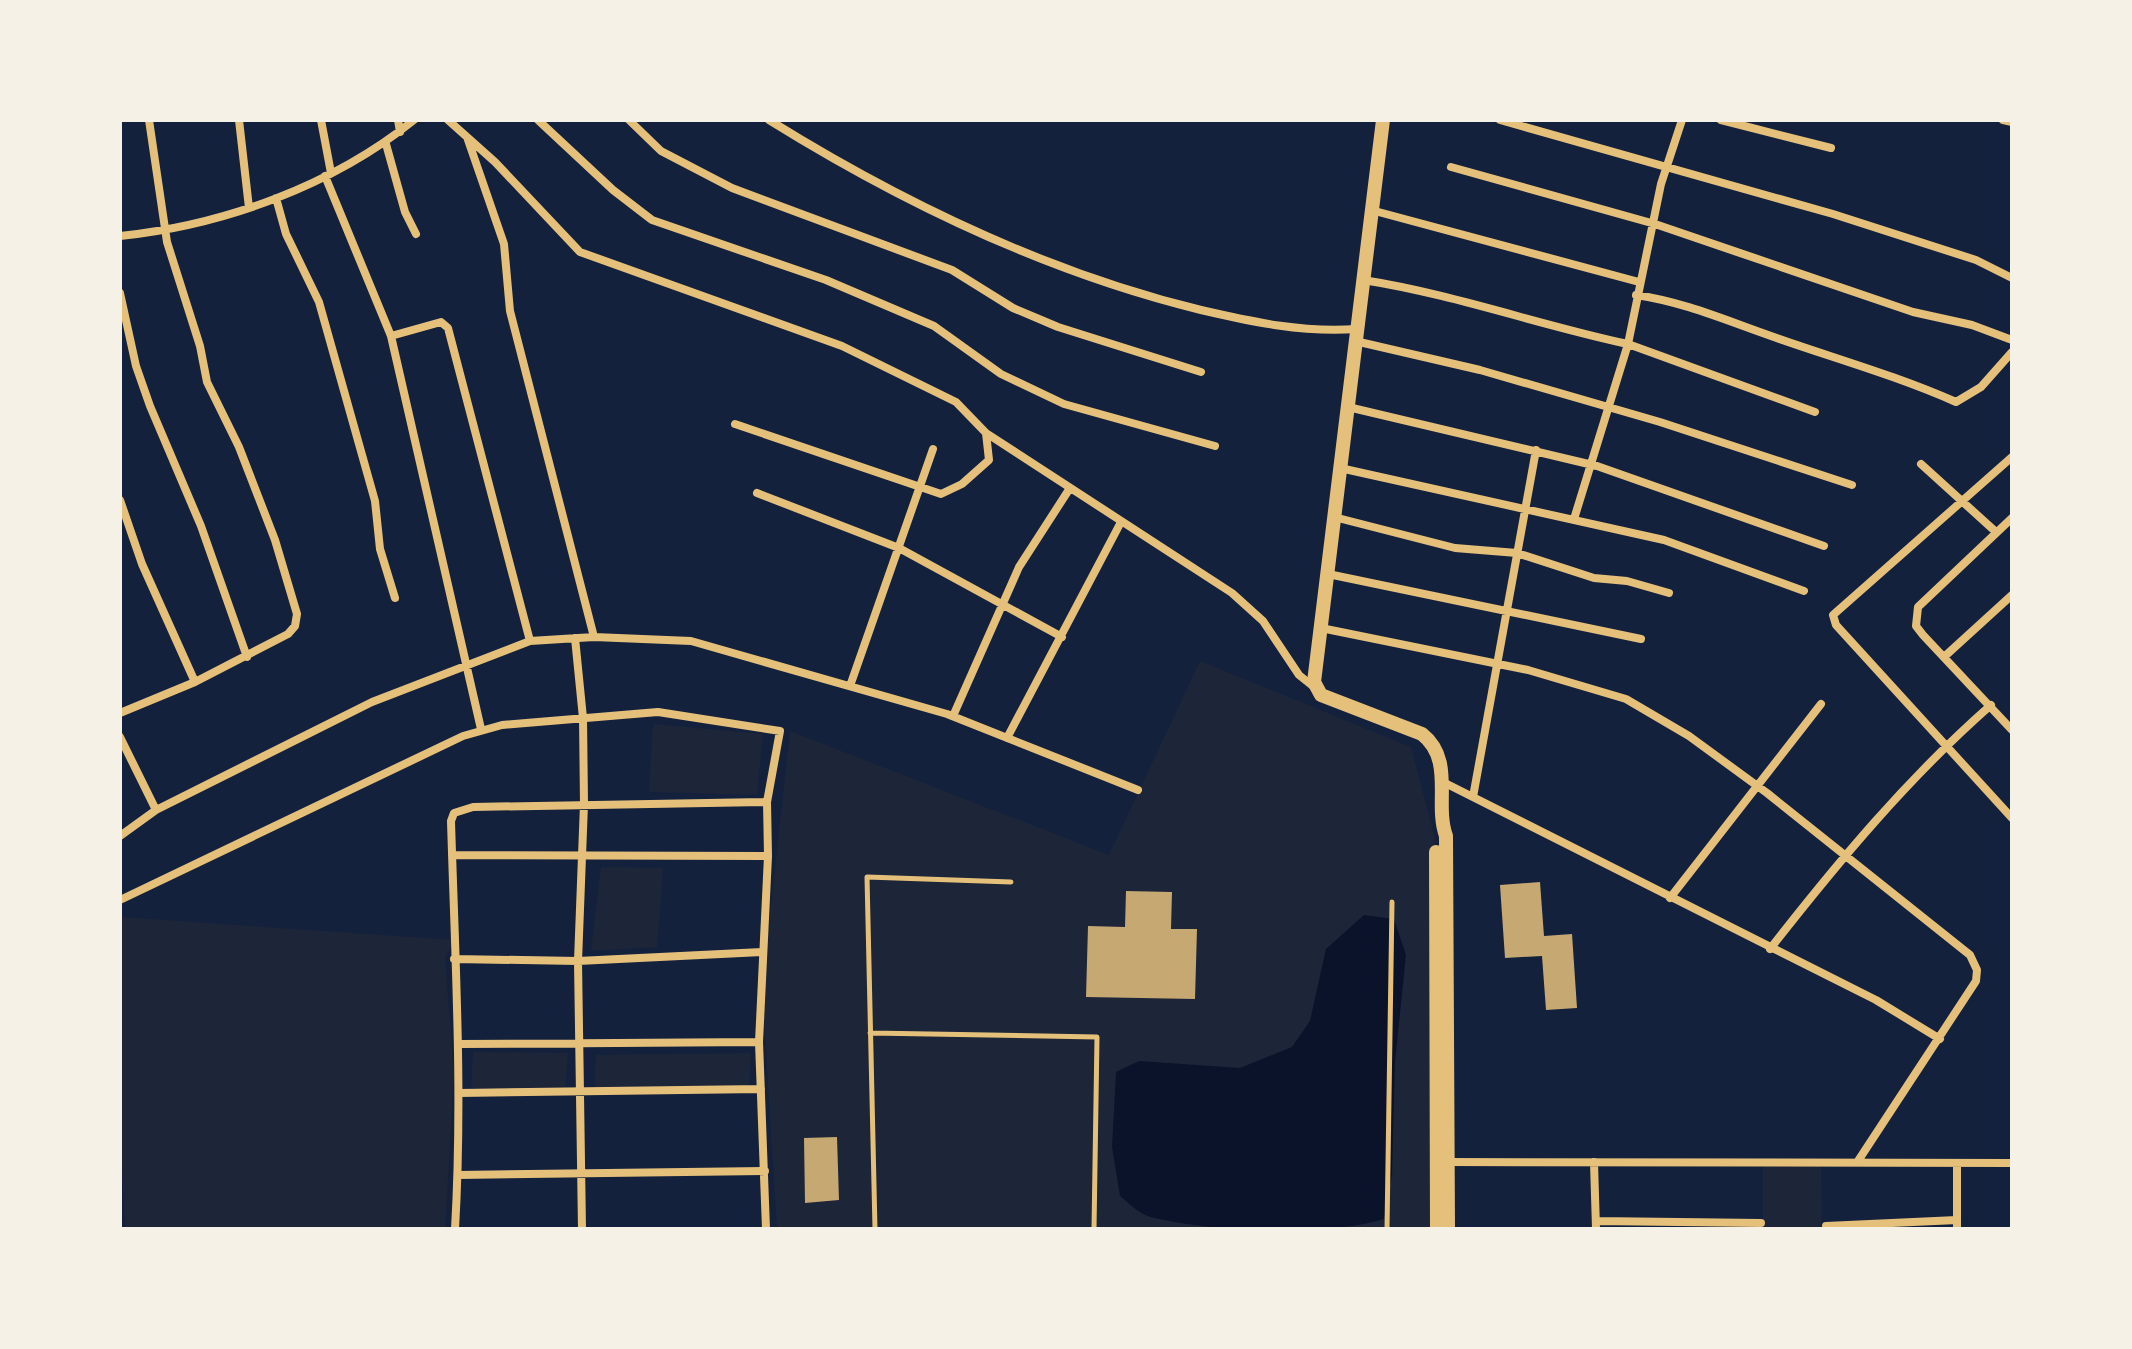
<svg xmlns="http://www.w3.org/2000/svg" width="2132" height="1349" viewBox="0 0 2132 1349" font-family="'Work Sans',sans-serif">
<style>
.green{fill:#1d2539}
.water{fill:#0b132b}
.building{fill:#c6a872}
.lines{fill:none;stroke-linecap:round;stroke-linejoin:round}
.service{stroke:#e5c07b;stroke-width:5}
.minor{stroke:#e5c07b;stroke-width:8}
.tertiary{stroke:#e5c07b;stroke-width:14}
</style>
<rect width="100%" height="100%" fill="#14213d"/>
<path class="green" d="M 1200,661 L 1411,747 L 1435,839 L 1431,1229 L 777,1229 L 762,988 L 790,731 L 1109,855 Z
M 653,724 L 763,734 L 757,795 L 649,792 Z
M 601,867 L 663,868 L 657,947 L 591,951 Z
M 120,917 L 454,940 L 445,959 L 454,1074 L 445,1229 L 125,1229 L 120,1130 Z
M 473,1052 L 568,1053 L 565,1091 L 471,1088 Z
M 751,1053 L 749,1088 L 595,1087 L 596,1055 Z
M 1763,1162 L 1821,1162 L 1822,1229 L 1763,1229 Z"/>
<path class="water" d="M 1364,915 L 1394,919 L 1406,955 L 1395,1062 L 1392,1175 L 1384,1219 C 1325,1237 1211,1232 1151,1217 C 1140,1215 1129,1203 1120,1196 L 1112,1147 L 1116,1072 L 1139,1061 L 1240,1068 L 1292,1047 L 1310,1021 L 1326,949 Z"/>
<path class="building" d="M 1540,882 L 1544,936 L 1572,934 L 1577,1008 L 1546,1010 L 1542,956 L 1505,958 L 1500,885 Z
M 1126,891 L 1172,892 L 1171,929 L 1197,929 L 1195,999 L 1086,997 L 1088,926 L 1125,927 Z
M 837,1137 L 839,1200 L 805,1203 L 804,1138 Z"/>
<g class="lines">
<path class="service" d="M 870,1033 L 1097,1037 L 1094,1229
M 875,1229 L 867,877 L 1011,882
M 1387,1229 L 1392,902"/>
<path class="minor" d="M 239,120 L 249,208
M 321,120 L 331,173
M 398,120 L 400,132
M 448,120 L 495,162 L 580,252 L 842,346 L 956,402 L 986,433
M 538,120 L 613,190 L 652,220 L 826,280 L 934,326 L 1001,374 L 1064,404 L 1215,446
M 629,120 L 661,151 L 732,188 L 952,270 L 1013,308 L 1058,327 L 1201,372
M 769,120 C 901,202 1049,273 1201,310 C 1253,322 1303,333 1357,329
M 1500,120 L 1833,214 L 1976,260 L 2012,278
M 1721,120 L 1831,148
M 2003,120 L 2012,122
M 467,137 L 504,244 L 510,311 L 594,637
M 386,144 L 405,212 L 416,234
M 1451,167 L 1655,224 L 1913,312 L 1972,325 L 2012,340
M 325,176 L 391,336 L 481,729
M 276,198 L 286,234 L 319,302 L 375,501 L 380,549 L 395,598
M 1371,210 L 1639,282
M 120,236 C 224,225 332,186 414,120
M 1363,280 C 1453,294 1539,325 1628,344 L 1661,184 L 1682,120
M 120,293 L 136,366 L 150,406 L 201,526 L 247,657
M 1636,295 C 1684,302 1725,320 1771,336 C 1833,358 1895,375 1956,402 L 1981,387 L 2012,352
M 391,336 L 441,322 L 448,328 L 530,641
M 1355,341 L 1480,370 L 1660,422 L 1852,485
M 1348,407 L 1597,466 L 1824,546
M 735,424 L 941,494 L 962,484 L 989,460 L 986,433 L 1232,593 L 1263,621 L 1299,675 L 1314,687
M 2012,457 L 1833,615 L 1836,625 L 2012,818
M 1921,464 L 1996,532
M 1340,468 L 1664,540 L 1804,591
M 757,493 L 899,548 L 1062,637
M 120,500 L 142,564 L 195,682
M 1334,517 L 1455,548 L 1517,553 L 1594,578 L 1627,581 L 1669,593
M 2012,518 L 1918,607 L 1916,626 L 1923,635 L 2012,730
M 1574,519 L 1628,344 L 1815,412
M 1328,574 L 1641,639
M 1321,628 L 1528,670 L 1626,699 L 1689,736 L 1767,793 L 1970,955 L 1977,970 L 1976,981 L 1858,1161
M 575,638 L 583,718 L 584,804 L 578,961 L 582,1229
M 1944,657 L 2012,595
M 850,686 L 933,449
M 120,713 L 195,682 L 288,634 L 295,626 L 297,614 L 275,540 L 239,447 L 207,382 L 200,346 L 167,242 L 149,120
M 953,716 L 1019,567 L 1070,488
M 120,737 L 156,810
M 1007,738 L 1121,522
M 1443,782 L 1876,1000 L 1940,1039
M 1473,797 L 1536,450
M 120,836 L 156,810 L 372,702 L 530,641 L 594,637 L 691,641 L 947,714 L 1138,790
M 452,855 L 768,856
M 1670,898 L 1821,704
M 120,900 L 463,736 L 502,725 L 658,712 L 780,731 L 767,802
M 1770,949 C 1838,862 1908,778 1991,705
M 454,959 L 578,961 L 762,952
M 759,1042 L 766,1229
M 459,1093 L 761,1089
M 1445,1162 L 2012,1163
M 1594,1162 L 1596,1229
M 1957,1163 L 1957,1229
M 458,1175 L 765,1171
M 1596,1221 L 1761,1223
M 1826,1226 L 1957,1220
M 455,1229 C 463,1093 455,957 451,821 L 454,813 L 473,807 L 767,802 L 768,856 L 759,1042 L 459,1044"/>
<path class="tertiary" d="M 1383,120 L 1314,682 L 1321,695 L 1422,734 C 1455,760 1434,803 1446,836 L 1448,1229
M 1436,852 L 1437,1229"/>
</g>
<rect width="2132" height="1349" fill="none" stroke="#f6f1e7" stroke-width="244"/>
</svg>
